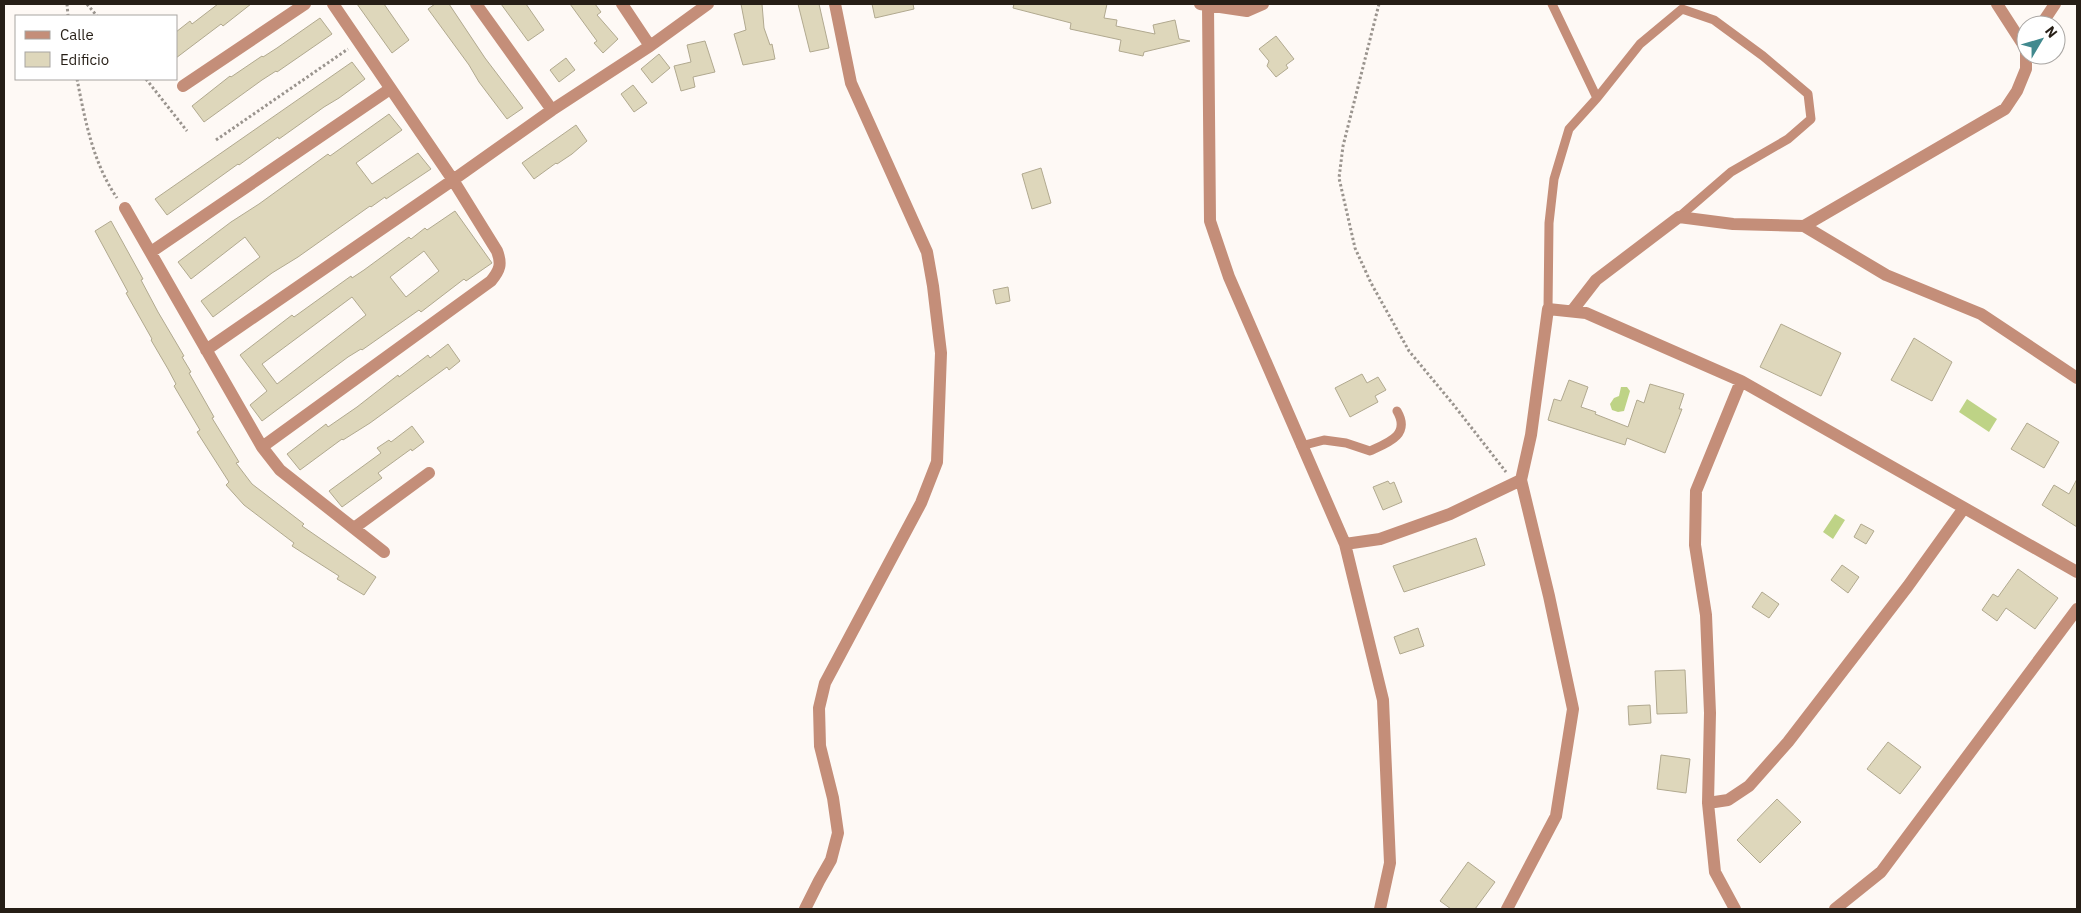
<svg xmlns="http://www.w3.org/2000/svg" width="2081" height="913" viewBox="0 0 2081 913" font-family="'IBM Plex Sans',sans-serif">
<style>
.water{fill:#bed386}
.building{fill:#ded7bb;stroke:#b1a98f;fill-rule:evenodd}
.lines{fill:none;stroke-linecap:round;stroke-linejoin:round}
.path{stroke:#9a948e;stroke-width:3;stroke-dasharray:2.5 2.5;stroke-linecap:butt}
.service{stroke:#c48e79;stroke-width:9}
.minor{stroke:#c48e79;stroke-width:12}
</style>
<rect width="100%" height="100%" fill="#fef9f5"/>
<path class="water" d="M 1621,387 L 1627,387 L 1630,391 L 1624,411 L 1618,412 L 1612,410 L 1610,404 L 1614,398 L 1619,396 Z
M 1967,399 L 1997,419 L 1989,432 L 1959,412 Z
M 1835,514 L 1845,520 L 1833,539 L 1823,532 Z"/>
<path class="building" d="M 218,4 L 251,4 L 223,26 L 221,24 L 176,58 L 176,32 L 190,21 L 192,24 Z
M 357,4 L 384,4 L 409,40 L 392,53 Z
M 435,4 L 449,4 L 485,58 L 523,108 L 507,119 L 479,82 L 469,65 L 428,9 Z
M 501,4 L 526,4 L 544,30 L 528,41 Z
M 570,4 L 595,4 L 601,12 L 597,15 L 618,39 L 603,53 L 594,43 L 597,41 Z
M 741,4 L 762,4 L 764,28 L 770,45 L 772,44 L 775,59 L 743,65 L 734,34 L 746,30 Z
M 798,4 L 819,4 L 829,48 L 810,52 Z
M 872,4 L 913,4 L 914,9 L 875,18 Z
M 1014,4 L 1107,4 L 1104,18 L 1117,20 L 1116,26 L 1155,34 L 1153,25 L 1175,20 L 1179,39 L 1190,41 L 1144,52 L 1143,56 L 1119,51 L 1121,40 L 1070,29 L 1071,23 L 1013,8 Z
M 320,18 L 332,34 L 277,72 L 276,71 L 262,80 L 204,122 L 192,106 L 230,76 L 231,77 L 262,56 L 263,57 L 277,48 Z
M 1276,36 L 1294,59 L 1286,65 L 1288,68 L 1276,77 L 1267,66 L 1269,61 L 1259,49 Z
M 705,41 L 715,72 L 693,77 L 695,87 L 681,91 L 674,66 L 691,62 L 687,45 Z
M 659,54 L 670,68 L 652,83 L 641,69 Z
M 566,58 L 575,70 L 559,82 L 550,70 Z
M 352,62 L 365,79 L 339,98 L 324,107 L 279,139 L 278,137 L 239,165 L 238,164 L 167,215 L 155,199 Z
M 633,85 L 647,103 L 634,112 L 621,94 Z
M 389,114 L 402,130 L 356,163 L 372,184 L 418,153 L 431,169 L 386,199 L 385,197 L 371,207 L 370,206 L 298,257 L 272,273 L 213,317 L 201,301 L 260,257 L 245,237 L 191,279 L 178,262 L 231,222 L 259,204 L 328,154 L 330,156 Z
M 576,125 L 587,141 L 572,154 L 557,164 L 556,163 L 534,179 L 522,163 Z
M 1041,168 L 1051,203 L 1032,209 L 1022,174 Z
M 455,211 L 492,263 L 466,281 L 464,279 L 421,312 L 419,310 L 362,350 L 361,349 L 348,357 L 262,421 L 250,405 L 267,391 L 240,355 L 292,315 L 294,317 L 351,276 L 352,278 L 364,270 L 409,237 L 411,239 L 425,228 L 427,230 ZM 424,251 L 439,271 L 406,297 L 390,277 ZM 352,297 L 366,315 L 277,384 L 262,364 Z
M 111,221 L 143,279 L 141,280 L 158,312 L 184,356 L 182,357 L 191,372 L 189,373 L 214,417 L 212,418 L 239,462 L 236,463 L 252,484 L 304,524 L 302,526 L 376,577 L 364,595 L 337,579 L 339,576 L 292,546 L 294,543 L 244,505 L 226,485 L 229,482 L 197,432 L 200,430 L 174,386 L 176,384 L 168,369 L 151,340 L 152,339 L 126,293 L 128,292 L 95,231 Z
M 1008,287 L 1010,301 L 996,304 L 993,290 Z
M 1781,324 L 1841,353 L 1821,396 L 1760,367 Z
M 1914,338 L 1952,362 L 1932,401 L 1891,380 Z
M 448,344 L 460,361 L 449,370 L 447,367 L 370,423 L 343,440 L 342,439 L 300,470 L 287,454 L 326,424 L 328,427 L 357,407 L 398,375 L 399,377 L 428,355 L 430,358 Z
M 1362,374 L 1367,383 L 1378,377 L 1386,390 L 1375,396 L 1378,402 L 1350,417 L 1335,388 Z
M 1569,380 L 1588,387 L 1581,407 L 1596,412 L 1595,414 L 1628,427 L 1637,400 L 1644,403 L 1650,384 L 1684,394 L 1679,409 L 1682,409 L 1665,453 L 1627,438 L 1625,445 L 1548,420 L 1554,399 L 1561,401 Z
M 2027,423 L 2059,442 L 2044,468 L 2011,449 Z
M 412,426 L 424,442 L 412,451 L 411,449 L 378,473 L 382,478 L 342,507 L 329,491 L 381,453 L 377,448 L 389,440 L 391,442 Z
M 2077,479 L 2077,527 L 2042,505 L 2054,485 L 2069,494 Z
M 1388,481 L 1390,484 L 1394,482 L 1402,502 L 1383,510 L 1373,487 Z
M 1861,524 L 1874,531 L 1866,544 L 1854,537 Z
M 1476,538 L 1485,565 L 1404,592 L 1393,566 Z
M 1842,565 L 1859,577 L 1848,593 L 1831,580 Z
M 2018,569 L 2058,598 L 2035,629 L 2006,608 L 1997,621 L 1982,610 L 1993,594 L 1998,597 Z
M 1762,592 L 1779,604 L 1769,618 L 1752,607 Z
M 1418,628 L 1424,646 L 1400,654 L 1394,637 Z
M 1685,670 L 1687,713 L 1657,714 L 1655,671 Z
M 1650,705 L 1651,723 L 1629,725 L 1628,706 Z
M 1888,742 L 1921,767 L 1900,794 L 1867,769 Z
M 1661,755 L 1690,759 L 1686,793 L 1657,789 Z
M 1777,799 L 1801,822 L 1760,863 L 1737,840 Z
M 1468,862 L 1495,882 L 1475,909 L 1451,909 L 1440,901 Z"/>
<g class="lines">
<path class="path" d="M 67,4 L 68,16
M 87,4 L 97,16
M 1379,4 L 1343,146 L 1339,178 L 1355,248 L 1371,283 L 1409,351 L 1453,404 L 1506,472
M 77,79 C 85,120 93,163 117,198
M 146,79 L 187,131
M 216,140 L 348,49"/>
<path class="service" d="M 1552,4 L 1597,98
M 1548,309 L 1549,223 L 1554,179 L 1569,129 L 1597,98 L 1640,44 L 1682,9 L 1714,20 L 1763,56 L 1808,94 L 1811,119 L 1788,139 L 1731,172 L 1679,217
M 1301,446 L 1324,440 L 1346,443 L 1370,451 C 1388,443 1411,435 1397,411"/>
<path class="minor" d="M 476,4 L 552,110
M 622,4 L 650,46
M 1200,4 L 1247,11 L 1263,4
M 1997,4 L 2026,49
M 1208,6 L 1210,221 L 1229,277 L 1345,544 L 1383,700 L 1390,863 L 1380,909
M 2041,25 L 2055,4
M 183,86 L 305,4
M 125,208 L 262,447 L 280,470 L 384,552
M 1804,226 L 1886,275 L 1981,314 L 2077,378
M 151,252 L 390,89
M 1572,311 L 1596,280 L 1679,217 L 1733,224 L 1804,226 L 2005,109 L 2017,91 L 2026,69 L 2026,49
M 206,350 L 453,180 L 552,110 L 650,46 L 708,4
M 262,447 L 491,281 C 500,270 502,264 497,251 L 453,180 L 333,4
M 354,528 L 429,473
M 1345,544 L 1380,539 L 1450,514 L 1521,480 L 1531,435 L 1548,309 L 1586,313 L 1741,381 L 2077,572
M 1708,803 L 1728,800 L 1749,786 L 1788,742 L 1908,586 L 1964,508
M 805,909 L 819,881 L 831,860 L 838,833 L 833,798 L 820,746 L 819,708 L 825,683 L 921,503 L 937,462 L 941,353 L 933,286 L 927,252 L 851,83 L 835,4
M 1507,909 L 1556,816 L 1573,709 L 1549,596 L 1521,480
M 1735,909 L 1715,872 L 1708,803 L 1710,713 L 1706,615 L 1695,545 L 1696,491 L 1741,381
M 1835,909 L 1881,872 L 2077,609"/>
</g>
<rect width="2081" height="913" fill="none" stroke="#261e16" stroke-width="10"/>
<rect x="15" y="15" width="162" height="65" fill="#ffffff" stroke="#a8a5a2"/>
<rect x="25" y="31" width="25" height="8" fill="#c48e79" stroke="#a8a5a2"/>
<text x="60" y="40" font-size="15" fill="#261e16">Calle</text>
<rect x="25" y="52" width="25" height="15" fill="#ded7bb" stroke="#a8a5a2"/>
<text x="60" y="65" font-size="15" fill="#261e16">Edificio</text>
<g transform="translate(2041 40) rotate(52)"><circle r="24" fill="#ffffff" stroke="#a8a5a2"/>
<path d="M0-4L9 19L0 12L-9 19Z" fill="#41898e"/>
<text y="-8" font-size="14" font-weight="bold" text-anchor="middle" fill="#261e16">N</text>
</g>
</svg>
